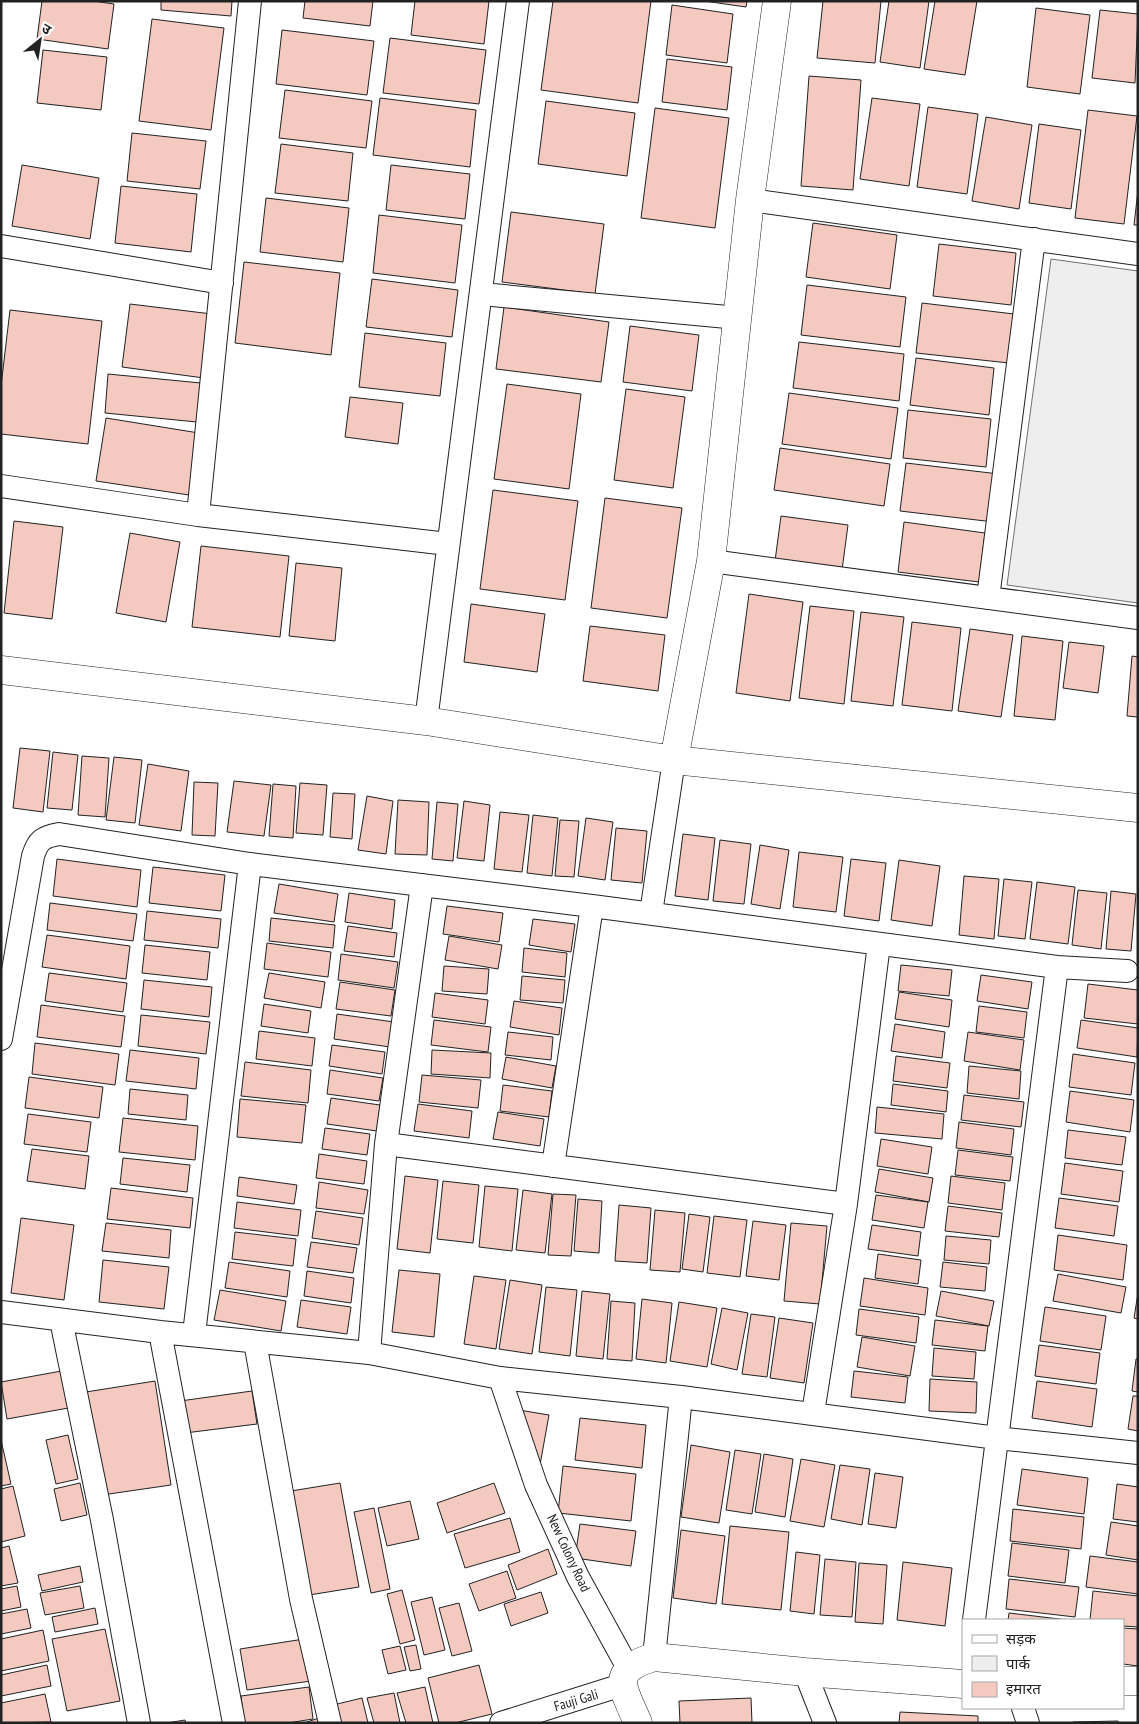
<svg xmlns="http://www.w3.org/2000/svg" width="1139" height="1724" viewBox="0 0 1139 1724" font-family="'PT Sans Narrow','Noto Sans Devanagari',sans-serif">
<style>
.green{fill:#eee;stroke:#6f6f6f}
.building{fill:#f3c9c0;stroke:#222}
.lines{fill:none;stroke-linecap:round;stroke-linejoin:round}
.street-casing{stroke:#222;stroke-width:24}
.secondary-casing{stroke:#222;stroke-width:29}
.street{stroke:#fff;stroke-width:22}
.secondary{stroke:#fff;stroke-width:28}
.labels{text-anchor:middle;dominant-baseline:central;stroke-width:4;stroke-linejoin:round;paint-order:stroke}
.street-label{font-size:14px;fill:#222;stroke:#fff}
</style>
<rect width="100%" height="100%" fill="#fff"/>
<path class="green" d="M 1051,259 L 1138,271 L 1138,603 L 1007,585 Z"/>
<path class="building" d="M 42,1 L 93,1 L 114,4 L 108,49 L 37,39 Z
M 161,1 L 232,1 L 231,16 L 161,10 Z
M 305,1 L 373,1 L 370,26 L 303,18 Z
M 415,1 L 489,1 L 484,44 L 411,35 Z
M 553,1 L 651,1 L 638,103 L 541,90 Z
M 704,1 L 747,1 L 746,7 Z
M 823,1 L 881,1 L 875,63 L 817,58 Z
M 889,1 L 929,1 L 920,68 L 880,62 Z
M 935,1 L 977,1 L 965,75 L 924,69 Z
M 672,5 L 733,14 L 727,63 L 666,55 Z
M 1036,8 L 1090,15 L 1080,94 L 1027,87 Z
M 1100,10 L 1138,14 L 1135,83 L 1092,78 Z
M 152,19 L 224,28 L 211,130 L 139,121 Z
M 282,30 L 374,41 L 367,95 L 276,84 Z
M 390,38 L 486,50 L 479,104 L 383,93 Z
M 43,50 L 107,57 L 101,110 L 37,103 Z
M 667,59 L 732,67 L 727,110 L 662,102 Z
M 809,76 L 861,80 L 853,190 L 801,186 Z
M 285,90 L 372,101 L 366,148 L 279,138 Z
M 380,98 L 476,110 L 470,167 L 373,155 Z
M 872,98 L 920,104 L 909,186 L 860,179 Z
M 546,101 L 635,113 L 627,176 L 538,164 Z
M 928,107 L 978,114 L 967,194 L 917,187 Z
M 655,108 L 729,118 L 715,228 L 641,218 Z
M 1088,110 L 1137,116 L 1124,224 L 1075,218 Z
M 986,117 L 1032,125 L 1019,209 L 972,201 Z
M 1039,124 L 1081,130 L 1071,209 L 1029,203 Z
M 132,133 L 206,141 L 200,189 L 127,181 Z
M 281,144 L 353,153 L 348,201 L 275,193 Z
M 22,165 L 99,178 L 90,239 L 12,226 Z
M 391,165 L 470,174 L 465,219 L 386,210 Z
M 121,186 L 197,194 L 191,252 L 115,243 Z
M 1138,190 L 1138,225 L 1134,225 Z
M 266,198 L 349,208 L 343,262 L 260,252 Z
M 511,212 L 604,224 L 595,294 L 502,282 Z
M 379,215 L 462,225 L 455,283 L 373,273 Z
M 813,223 L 897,235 L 890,289 L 806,277 Z
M 939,244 L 1016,253 L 1011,305 L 933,296 Z
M 244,262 L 340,273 L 331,355 L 235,343 Z
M 372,279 L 458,290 L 452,337 L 366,327 Z
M 807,285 L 906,297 L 900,347 L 801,335 Z
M 922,303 L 1014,314 L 1009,363 L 916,353 Z
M 130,304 L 212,314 L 204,378 L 122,367 Z
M 504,307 L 609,322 L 601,382 L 496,369 Z
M 10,310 L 102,321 L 88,444 L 1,434 L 1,386 Z
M 630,326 L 699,335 L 692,391 L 623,382 Z
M 365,333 L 446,343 L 440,396 L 359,387 Z
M 799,342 L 904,354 L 899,401 L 793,388 Z
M 916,358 L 994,368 L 989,415 L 910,405 Z
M 108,374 L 201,383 L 197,422 L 105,413 Z
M 507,384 L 581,394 L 569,489 L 494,479 Z
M 626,389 L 685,397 L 673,488 L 614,480 Z
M 789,393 L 898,408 L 891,459 L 782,444 Z
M 350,397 L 403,403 L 398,444 L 345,437 Z
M 908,410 L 991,419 L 986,467 L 903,458 Z
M 106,418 L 199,433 L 189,495 L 96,481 Z
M 780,448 L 890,464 L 884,506 L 774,490 Z
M 906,463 L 999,474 L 994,522 L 900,511 Z
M 493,490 L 578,501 L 565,600 L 480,589 Z
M 605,498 L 682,508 L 667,618 L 591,608 Z
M 781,516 L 848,525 L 842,570 L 775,561 Z
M 14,521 L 63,527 L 52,619 L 4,613 Z
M 904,522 L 985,533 L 979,582 L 898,572 Z
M 130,533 L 180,542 L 166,622 L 116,613 Z
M 201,546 L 289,556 L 280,637 L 192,627 Z
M 296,563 L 342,568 L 335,641 L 289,636 Z
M 749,594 L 803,602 L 790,701 L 736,693 Z
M 471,604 L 545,614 L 537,672 L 464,662 Z
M 810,606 L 854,611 L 844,704 L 799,698 Z
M 861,612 L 904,617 L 893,706 L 851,701 Z
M 912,622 L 961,628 L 952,711 L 902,705 Z
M 590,626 L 665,635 L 658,691 L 583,681 Z
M 970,629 L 1013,635 L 1001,717 L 958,711 Z
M 1022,636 L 1063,641 L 1055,720 L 1014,716 Z
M 1069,642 L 1104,646 L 1098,693 L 1063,688 Z
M 1132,656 L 1138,657 L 1138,717 L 1127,716 Z
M 20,748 L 50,751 L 43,812 L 13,808 Z
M 53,752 L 78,755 L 72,810 L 47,808 Z
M 82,756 L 109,758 L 105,817 L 78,815 Z
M 114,757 L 142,760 L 135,823 L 106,820 Z
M 148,764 L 189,771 L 181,831 L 139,825 Z
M 234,781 L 271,785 L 264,836 L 227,832 Z
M 194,782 L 218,783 L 215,836 L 192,835 Z
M 300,783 L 327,785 L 323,835 L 296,833 Z
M 273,784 L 296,786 L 293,838 L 269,836 Z
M 333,793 L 355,794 L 352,839 L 330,837 Z
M 367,796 L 393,801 L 386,854 L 358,850 Z
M 398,800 L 429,802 L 427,855 L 395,854 Z
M 464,801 L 490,805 L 484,861 L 457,858 Z
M 437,802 L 458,804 L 453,861 L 432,859 Z
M 500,812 L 529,815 L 522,872 L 494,869 Z
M 533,815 L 558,818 L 552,876 L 527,873 Z
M 586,818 L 613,822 L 605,880 L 578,876 Z
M 560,820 L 579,821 L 574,877 L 555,876 Z
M 616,828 L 647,831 L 642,883 L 611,880 Z
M 683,834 L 715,838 L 708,900 L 675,896 Z
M 720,840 L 751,844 L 744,904 L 713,901 Z
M 760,845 L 789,850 L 780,909 L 751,904 Z
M 799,852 L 843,857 L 836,912 L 793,907 Z
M 57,859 L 141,870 L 137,907 L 53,896 Z
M 851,859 L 886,863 L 879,921 L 844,916 Z
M 899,860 L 940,866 L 932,926 L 891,920 Z
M 153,867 L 225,875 L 221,911 L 149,903 Z
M 964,876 L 999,879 L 994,939 L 959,935 Z
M 1004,879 L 1032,882 L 1025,939 L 998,936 Z
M 1037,882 L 1075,887 L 1068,944 L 1030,939 Z
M 279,884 L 338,894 L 334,922 L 274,913 Z
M 1078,890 L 1107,893 L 1101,949 L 1072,945 Z
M 1111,891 L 1136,894 L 1131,951 L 1106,949 Z
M 349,893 L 395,900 L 392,929 L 345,922 Z
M 50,903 L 137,914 L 133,941 L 47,930 Z
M 447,906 L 503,913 L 499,942 L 443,934 Z
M 147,911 L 221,919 L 218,948 L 144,940 Z
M 271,918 L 335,925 L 333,948 L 269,941 Z
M 533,919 L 575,924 L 571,952 L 529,945 Z
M 348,926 L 397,933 L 394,957 L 344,951 Z
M 47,935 L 130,946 L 126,979 L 42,967 Z
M 449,936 L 502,945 L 498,969 L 445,960 Z
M 267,943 L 331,952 L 328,977 L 264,969 Z
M 145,945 L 210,952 L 207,980 L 142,973 Z
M 524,948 L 567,953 L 565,977 L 522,972 Z
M 341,954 L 398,962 L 394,988 L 338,980 Z
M 901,965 L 952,970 L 949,996 L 898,991 Z
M 444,966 L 489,969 L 487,994 L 442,991 Z
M 49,973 L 127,983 L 123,1012 L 45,1001 Z
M 269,973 L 325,982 L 321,1008 L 264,998 Z
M 981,975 L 1032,982 L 1028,1009 L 977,1001 Z
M 522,976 L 565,980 L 563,1003 L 520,1000 Z
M 144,980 L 212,987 L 209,1017 L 141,1009 Z
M 340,982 L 395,990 L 391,1016 L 336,1009 Z
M 1088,984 L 1138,990 L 1138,1024 L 1084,1018 Z
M 899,992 L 952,1000 L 949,1027 L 895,1019 Z
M 435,993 L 488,1000 L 485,1024 L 432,1017 Z
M 514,1001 L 562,1008 L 559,1035 L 510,1027 Z
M 264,1004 L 311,1011 L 308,1033 L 261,1026 Z
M 41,1005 L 125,1016 L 121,1047 L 37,1037 Z
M 979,1006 L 1027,1012 L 1024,1038 L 976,1032 Z
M 337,1014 L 394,1022 L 390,1047 L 334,1039 Z
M 141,1015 L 210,1022 L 206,1054 L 138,1046 Z
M 434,1020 L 491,1027 L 488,1052 L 431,1045 Z
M 1081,1020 L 1138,1028 L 1137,1057 L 1077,1048 Z
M 895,1024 L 945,1032 L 942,1058 L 891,1051 Z
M 259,1031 L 315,1038 L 312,1066 L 256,1059 Z
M 508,1032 L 553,1037 L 551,1060 L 505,1055 Z
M 968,1032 L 1024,1040 L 1020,1070 L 964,1061 Z
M 35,1043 L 119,1054 L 115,1085 L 32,1074 Z
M 332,1045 L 385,1052 L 382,1074 L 329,1066 Z
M 130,1050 L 199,1058 L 196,1089 L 126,1081 Z
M 432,1050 L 491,1053 L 490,1078 L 431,1074 Z
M 1073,1054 L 1135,1063 L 1131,1095 L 1069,1087 Z
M 896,1056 L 950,1063 L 947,1088 L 893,1081 Z
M 506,1057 L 556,1066 L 552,1088 L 502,1079 Z
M 245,1062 L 311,1070 L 308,1103 L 241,1096 Z
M 969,1066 L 1021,1071 L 1019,1099 L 967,1093 Z
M 330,1070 L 383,1078 L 379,1101 L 327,1094 Z
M 422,1075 L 481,1080 L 478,1108 L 419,1102 Z
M 29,1077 L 103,1087 L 99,1118 L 25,1108 Z
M 893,1084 L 948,1091 L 946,1112 L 891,1105 Z
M 503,1085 L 552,1091 L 549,1117 L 500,1111 Z
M 130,1089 L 188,1095 L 186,1120 L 128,1114 Z
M 1070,1091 L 1134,1100 L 1130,1132 L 1066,1122 Z
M 964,1095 L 1024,1102 L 1021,1127 L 961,1120 Z
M 331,1098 L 380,1105 L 377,1131 L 327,1124 Z
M 240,1099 L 306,1105 L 302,1143 L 237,1137 Z
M 418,1104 L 472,1111 L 469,1138 L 414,1131 Z
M 877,1107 L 944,1114 L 942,1139 L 875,1133 Z
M 498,1112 L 544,1119 L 540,1146 L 493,1139 Z
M 28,1114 L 91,1122 L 87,1152 L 24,1144 Z
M 123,1118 L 198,1126 L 195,1160 L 119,1152 Z
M 959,1122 L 1014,1129 L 1011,1155 L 956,1148 Z
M 325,1128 L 370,1134 L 367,1155 L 322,1149 Z
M 1068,1130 L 1126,1137 L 1122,1165 L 1065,1158 Z
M 881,1139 L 932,1147 L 928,1174 L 877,1166 Z
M 32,1149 L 89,1156 L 85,1189 L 27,1181 Z
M 958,1150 L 1013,1157 L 1010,1181 L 955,1175 Z
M 319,1154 L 367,1161 L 364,1184 L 316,1178 Z
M 123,1158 L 190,1165 L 187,1192 L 120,1184 Z
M 1065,1163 L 1123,1171 L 1119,1202 L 1061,1194 Z
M 879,1169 L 933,1178 L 929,1202 L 875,1192 Z
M 405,1176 L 438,1180 L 430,1253 L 397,1249 Z
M 951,1176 L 1005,1183 L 1002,1210 L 948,1203 Z
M 239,1177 L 297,1185 L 294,1204 L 237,1196 Z
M 443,1181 L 479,1185 L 473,1243 L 437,1239 Z
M 319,1182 L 368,1190 L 364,1214 L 316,1208 Z
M 485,1186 L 518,1189 L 512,1251 L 479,1247 Z
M 111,1188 L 193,1198 L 190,1228 L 107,1219 Z
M 523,1190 L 552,1194 L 545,1253 L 516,1250 Z
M 553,1194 L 576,1195 L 571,1256 L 548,1255 Z
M 876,1195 L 928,1202 L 924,1228 L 872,1220 Z
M 1059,1198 L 1118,1206 L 1114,1236 L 1055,1228 Z
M 578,1199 L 602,1201 L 599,1253 L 574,1251 Z
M 237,1202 L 301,1210 L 298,1236 L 234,1228 Z
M 619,1205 L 651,1208 L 647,1263 L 615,1261 Z
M 948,1206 L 1002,1213 L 999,1237 L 945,1231 Z
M 655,1210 L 685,1213 L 680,1272 L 650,1270 Z
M 316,1211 L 363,1218 L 359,1245 L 312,1238 Z
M 689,1214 L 710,1217 L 703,1272 L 682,1269 Z
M 714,1216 L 747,1220 L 740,1277 L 707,1273 Z
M 21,1218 L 74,1225 L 64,1300 L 11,1293 Z
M 753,1221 L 786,1225 L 779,1280 L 746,1276 Z
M 106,1223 L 171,1230 L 169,1258 L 102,1251 Z
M 791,1223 L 827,1226 L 820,1304 L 784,1301 Z
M 872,1225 L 921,1232 L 918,1256 L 868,1249 Z
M 235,1232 L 296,1239 L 293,1266 L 232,1259 Z
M 1058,1235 L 1127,1245 L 1123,1280 L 1054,1270 Z
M 946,1236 L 991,1240 L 989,1264 L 944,1260 Z
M 311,1242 L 357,1248 L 353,1273 L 307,1267 Z
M 878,1254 L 921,1260 L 918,1284 L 875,1278 Z
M 103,1260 L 169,1267 L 164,1309 L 99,1302 Z
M 229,1262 L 290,1271 L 287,1297 L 225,1288 Z
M 943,1262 L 987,1267 L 985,1291 L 940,1287 Z
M 399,1270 L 440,1274 L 434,1337 L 392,1332 Z
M 307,1271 L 354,1278 L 351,1303 L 304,1296 Z
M 1058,1274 L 1126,1287 L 1121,1313 L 1053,1301 Z
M 474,1276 L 506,1280 L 496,1349 L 464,1344 Z
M 864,1278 L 928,1288 L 925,1315 L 860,1306 Z
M 510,1280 L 542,1285 L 532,1354 L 499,1349 Z
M 546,1287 L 577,1290 L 570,1356 L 539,1352 Z
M 220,1290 L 286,1301 L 281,1331 L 214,1320 Z
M 582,1291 L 610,1294 L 603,1359 L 576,1356 Z
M 941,1291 L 994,1301 L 989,1326 L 936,1316 Z
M 1138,1293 L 1138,1319 L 1134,1318 Z
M 642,1299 L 672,1303 L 666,1363 L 636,1359 Z
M 301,1300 L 351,1307 L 347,1334 L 297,1327 Z
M 611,1301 L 635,1303 L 632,1361 L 607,1359 Z
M 679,1302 L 717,1308 L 707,1367 L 670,1361 Z
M 1045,1307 L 1106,1316 L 1101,1350 L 1040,1341 Z
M 722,1308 L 748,1313 L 737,1370 L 711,1364 Z
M 859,1309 L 919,1317 L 916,1343 L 856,1335 Z
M 751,1314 L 775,1317 L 767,1377 L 742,1374 Z
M 779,1318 L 813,1323 L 804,1383 L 770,1378 Z
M 935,1320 L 988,1326 L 985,1351 L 932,1345 Z
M 862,1337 L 915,1346 L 910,1376 L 857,1367 Z
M 1039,1345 L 1100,1353 L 1096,1384 L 1035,1376 Z
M 934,1348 L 976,1352 L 974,1379 L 932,1376 Z
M 1136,1359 L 1138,1359 L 1138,1392 L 1132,1391 Z
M 67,1370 L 74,1407 L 7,1419 L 1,1382 Z
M 854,1371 L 908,1377 L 905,1403 L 851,1397 Z
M 930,1379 L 977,1382 L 976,1413 L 929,1411 Z
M 155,1381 L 171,1485 L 102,1495 L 86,1392 Z
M 1037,1381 L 1097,1389 L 1092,1427 L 1032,1418 Z
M 252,1391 L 257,1424 L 185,1433 L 180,1401 Z
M 1133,1396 L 1138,1396 L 1138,1431 L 1128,1429 Z
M 519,1410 L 549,1415 L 540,1465 Z
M 580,1418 L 646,1425 L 642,1468 L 575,1460 Z
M 68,1435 L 78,1479 L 56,1484 L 46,1440 Z
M 1,1440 L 11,1484 L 1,1486 Z
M 691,1445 L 730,1452 L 719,1523 L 681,1517 Z
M 735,1450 L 761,1454 L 752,1514 L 726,1510 Z
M 764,1454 L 793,1459 L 785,1517 L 755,1512 Z
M 801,1459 L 835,1465 L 824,1527 L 790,1521 Z
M 840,1465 L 870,1469 L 862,1525 L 831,1519 Z
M 563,1466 L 636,1474 L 631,1521 L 558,1513 Z
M 1022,1469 L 1088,1478 L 1084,1514 L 1017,1505 Z
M 875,1473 L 903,1477 L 896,1528 L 868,1524 Z
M 80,1483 L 87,1515 L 61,1521 L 54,1489 Z
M 340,1483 L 359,1587 L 309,1595 L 291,1491 Z
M 494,1483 L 505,1513 L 447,1533 L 437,1503 Z
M 1117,1484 L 1138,1487 L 1138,1522 L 1113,1519 Z
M 13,1486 L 25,1536 L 1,1542 L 1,1489 Z
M 410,1501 L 419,1539 L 387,1546 L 378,1508 Z
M 374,1508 L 390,1589 L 371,1593 L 354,1512 Z
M 1013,1509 L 1084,1517 L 1081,1549 L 1010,1541 Z
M 510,1518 L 520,1552 L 465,1568 L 454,1534 Z
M 1111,1522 L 1138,1526 L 1138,1560 L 1106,1555 Z
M 580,1524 L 636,1531 L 631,1566 L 575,1558 Z
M 730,1526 L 789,1532 L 781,1610 L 722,1604 Z
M 681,1530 L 725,1536 L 716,1604 L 673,1598 Z
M 1012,1543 L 1069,1550 L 1065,1583 L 1008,1576 Z
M 9,1546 L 18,1583 L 1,1586 L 1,1548 Z
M 548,1549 L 557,1574 L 517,1590 L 508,1565 Z
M 796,1552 L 820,1555 L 814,1614 L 790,1611 Z
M 1090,1556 L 1138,1562 L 1138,1594 L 1086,1587 Z
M 825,1559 L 856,1562 L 852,1617 L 820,1615 Z
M 903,1562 L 952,1568 L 945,1626 L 897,1620 Z
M 859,1563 L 887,1565 L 883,1624 L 855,1622 Z
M 80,1566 L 83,1582 L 42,1591 L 38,1575 Z
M 507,1571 L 516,1598 L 479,1611 L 469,1584 Z
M 1009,1579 L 1079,1587 L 1075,1617 L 1006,1609 Z
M 17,1586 L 21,1607 L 1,1611 L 1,1589 Z
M 80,1586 L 84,1608 L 45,1615 L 40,1593 Z
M 402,1590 L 415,1640 L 400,1644 L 387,1594 Z
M 1093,1591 L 1138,1596 L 1138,1627 L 1123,1626 L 1123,1620 L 1090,1620 Z
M 541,1592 L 548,1613 L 511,1626 L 504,1604 Z
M 432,1597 L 445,1650 L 424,1655 L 411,1602 Z
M 459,1603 L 472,1651 L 452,1656 L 439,1608 Z
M 95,1608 L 98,1624 L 55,1632 L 52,1617 Z
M 27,1609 L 31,1628 L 1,1634 L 1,1614 Z
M 1009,1613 L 1068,1620 L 1008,1620 Z
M 1123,1628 L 1138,1629 L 1138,1666 L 1123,1664 Z
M 105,1629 L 120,1701 L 67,1711 L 52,1639 Z
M 43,1630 L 49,1661 L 1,1671 L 1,1639 Z
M 304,1639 L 311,1681 L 247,1690 L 240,1649 Z
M 416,1645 L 421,1669 L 410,1671 L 404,1647 Z
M 400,1646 L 406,1670 L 388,1674 L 382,1650 Z
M 47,1665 L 51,1686 L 1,1696 L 1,1675 Z
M 479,1665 L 492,1714 L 455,1723 L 439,1723 L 428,1678 Z
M 309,1687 L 313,1719 L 288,1723 L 244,1723 L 241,1696 Z
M 425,1687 L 433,1723 L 406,1723 L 397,1693 Z
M 394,1693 L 400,1723 L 374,1723 L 367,1698 Z
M 45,1694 L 51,1722 L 1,1723 L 1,1703 Z
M 362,1698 L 368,1723 L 337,1723 L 333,1705 Z
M 751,1698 L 752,1723 L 680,1723 L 679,1701 Z
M 900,1712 L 978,1716 L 978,1723 L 899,1723 Z
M 325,1716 L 326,1723 L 304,1723 Z
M 185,1720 L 186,1723 L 167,1723 Z
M 1118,1721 L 1118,1723 L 1073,1723 L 1073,1722 Z"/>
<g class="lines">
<g class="street-casing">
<path id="street" d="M 750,200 L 1138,254
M 1,246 L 222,283
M 482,294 L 738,318
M 1,486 L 198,515 L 448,544
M 198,515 L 250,1
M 711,561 L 1138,618
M 988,598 L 1034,239
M 426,721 L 518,1
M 651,913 L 674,760
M 1,1039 L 33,856 C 38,840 43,837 59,834 L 250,864 L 592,906 L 1057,967 L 1127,971
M 386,1144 L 846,1204
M 553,1166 L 592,906
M 1,1312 L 160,1332 L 369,1353 L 500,1378 L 681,1397 L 997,1438 L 1138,1453
M 61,1320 L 102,1520 L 139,1723
M 160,1332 L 234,1723
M 194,1334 L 250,864
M 255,1342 L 301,1599 L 330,1723
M 369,1353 L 386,1144 L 422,885
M 500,1378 L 536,1485 L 578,1577 L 628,1668
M 813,1413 L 846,1204 L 879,944
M 974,1620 L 1057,967
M 654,1657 L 681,1397
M 805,1672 L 825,1723
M 1023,1708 L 1028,1723
M 501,1723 L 622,1685"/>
</g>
<g class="secondary-casing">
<path id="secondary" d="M 1,670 L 426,721 L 674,760 L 1138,808
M 674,760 L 711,561 L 750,200 L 777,1
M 1123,1681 L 1138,1681
M 638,1723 C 623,1687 608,1671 654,1657 L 805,1672 L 963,1684"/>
</g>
<use href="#street" class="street"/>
<use href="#secondary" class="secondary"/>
</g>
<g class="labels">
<g class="street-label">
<text transform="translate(569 1553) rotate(65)">New Colony Road</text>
<text transform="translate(576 1700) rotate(-17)">Fauji Gali</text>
</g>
</g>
<rect width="1139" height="1724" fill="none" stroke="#222222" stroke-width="5"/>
<rect x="962" y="1619" width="162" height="90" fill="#ffffff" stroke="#a7a7a7"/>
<rect x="972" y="1635" width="25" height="8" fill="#ffffff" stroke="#a7a7a7"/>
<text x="1006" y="1644" font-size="15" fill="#222222">सड़क</text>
<rect x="972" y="1656" width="25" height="15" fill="#eeeeee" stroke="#a7a7a7"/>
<text x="1006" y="1669" font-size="15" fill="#222222">पार्क</text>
<rect x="972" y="1682" width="25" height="15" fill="#f3c9c0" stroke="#a7a7a7"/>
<text x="1006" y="1694" font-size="15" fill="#222222">इमारत</text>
<g transform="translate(40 40) rotate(30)" stroke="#ffffff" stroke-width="4" paint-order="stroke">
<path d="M0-4L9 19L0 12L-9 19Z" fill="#222222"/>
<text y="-8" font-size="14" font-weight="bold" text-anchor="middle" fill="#222222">उ</text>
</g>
</svg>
